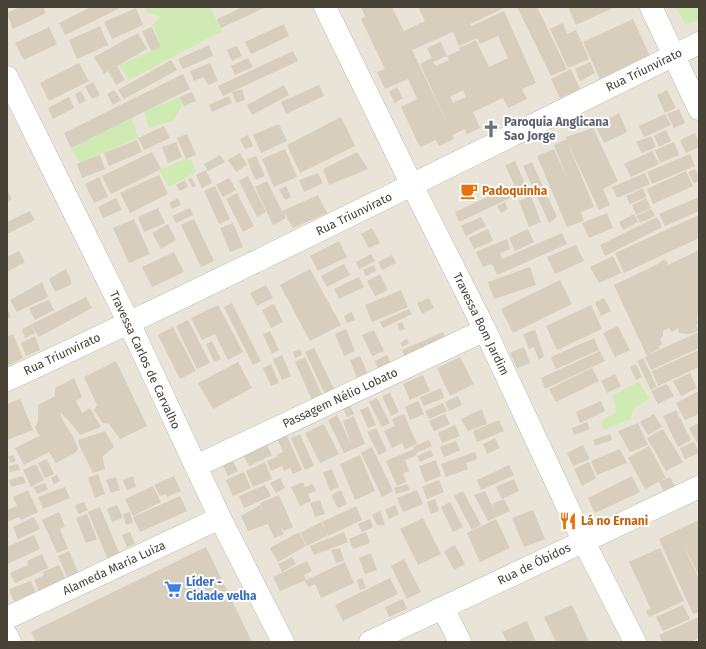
<svg xmlns="http://www.w3.org/2000/svg" width="706" height="649" viewBox="0 0 706 649" font-family="'Fira Sans',sans-serif">
<style>
.residential{fill:#e9e4d7}
.green{fill:#cfeab2}
.building{fill:#d7cebe;fill-rule:evenodd}
.lines{fill:none;stroke-linecap:round;stroke-linejoin:round}
.minor-casing{stroke:#c1baab;stroke-width:23}
.minor{stroke:#fff;stroke-width:22}
.labels{text-anchor:middle;dominant-baseline:central;stroke-width:4;stroke-linejoin:round;paint-order:stroke}
.street-label{font-size:12px;fill:#494237;stroke:#fff}
.worship-label{font-size:12px;font-weight:bold;fill:#5b616d;stroke:#fff;text-anchor:start}
.food-label{font-size:12px;font-weight:bold;fill:#c56008;stroke:#fff;text-anchor:start}
.shop-label{font-size:12px;font-weight:bold;fill:#366cbe;stroke:#fff;text-anchor:start}
</style>
<rect width="100%" height="100%" fill="#f5f2e9"/>
<path class="residential" d="M 7,7 L 699,7 L 699,642 L 7,642 Z"/>
<path class="green" d="M 145,7 L 210,7 L 222,31 L 129,80 L 119,65 L 161,47 L 153,24 L 160,17 L 147,12 Z
M 675,7 L 699,7 L 699,20 L 686,24 Z
M 180,97 L 183,103 L 174,120 L 149,128 L 144,111 Z
M 132,118 L 138,138 L 80,163 L 71,148 Z
M 186,159 L 191,160 L 196,172 L 169,187 L 159,170 Z
M 639,382 L 649,398 L 633,409 L 631,419 L 604,430 L 600,422 L 616,412 L 613,395 Z"/>
<path class="building" d="M 20,7 L 43,7 L 46,13 L 13,29 L 7,13 Z
M 91,7 L 122,7 L 65,35 L 59,23 Z
M 243,7 L 266,7 L 221,28 L 217,19 Z
M 361,7 L 392,7 L 404,31 L 425,21 L 418,7 L 504,7 L 504,8 L 470,24 L 472,26 L 504,11 L 536,83 L 522,89 L 527,99 L 508,108 L 503,98 L 473,112 L 480,128 L 467,134 L 465,129 L 452,135 L 454,139 L 439,146 L 436,140 L 420,147 L 401,107 L 417,99 L 408,79 L 385,89 L 377,72 L 385,69 L 361,19 L 365,16 ZM 453,32 L 459,46 L 477,38 L 475,34 L 480,44 L 498,36 L 508,58 L 489,67 L 476,40 L 459,48 L 460,50 L 447,56 L 449,60 L 436,66 L 433,62 L 447,56 L 441,42 L 427,48 L 432,58 L 420,64 L 449,127 L 412,50 ZM 463,90 L 466,97 L 453,103 L 450,97 Z
M 517,7 L 537,7 L 567,69 L 551,76 Z
M 568,7 L 615,7 L 576,25 Z
M 136,8 L 143,25 L 112,39 L 104,22 Z
M 633,19 L 650,56 L 600,79 L 583,42 Z
M 563,23 L 567,34 L 576,30 L 589,59 L 568,68 L 550,29 Z
M 284,24 L 289,36 L 251,54 L 245,42 Z
M 100,26 L 108,45 L 77,59 L 69,40 Z
M 49,27 L 57,44 L 24,60 L 15,43 Z
M 152,27 L 161,47 L 151,51 L 142,31 Z
M 138,33 L 147,49 L 117,66 L 125,80 L 116,85 L 108,71 L 104,74 L 94,57 Z
M 209,45 L 213,56 L 183,69 L 178,59 Z
M 237,46 L 242,56 L 232,61 L 227,50 Z
M 293,51 L 298,61 L 223,96 L 218,86 Z
M 248,58 L 253,67 L 235,75 L 231,66 Z
M 171,60 L 177,70 L 124,99 L 118,90 Z
M 590,62 L 595,73 L 580,81 L 575,69 Z
M 79,63 L 89,81 L 49,101 L 40,83 Z
M 210,63 L 218,81 L 208,85 L 204,77 L 194,81 L 190,71 Z
M 571,69 L 580,89 L 560,98 L 551,79 Z
M 183,74 L 190,89 L 71,148 L 64,133 Z
M 93,82 L 100,95 L 92,99 L 85,87 Z
M 284,85 L 289,95 L 252,115 L 247,105 Z
M 319,85 L 324,96 L 286,114 L 281,102 Z
M 397,87 L 403,98 L 395,103 L 389,92 Z
M 242,89 L 245,100 L 236,103 L 232,92 Z
M 114,90 L 121,100 L 113,105 L 107,94 Z
M 667,90 L 676,108 L 665,113 L 657,95 Z
M 81,91 L 86,101 L 79,104 L 75,94 Z
M 192,92 L 196,101 L 184,106 L 180,97 Z
M 229,96 L 232,103 L 212,112 L 209,105 Z
M 69,97 L 74,108 L 53,119 L 48,108 Z
M 679,109 L 685,123 L 674,128 L 667,114 Z
M 619,113 L 627,132 L 604,143 L 595,125 Z
M 665,114 L 671,125 L 644,137 L 639,126 Z
M 341,117 L 355,146 L 300,173 L 287,145 Z
M 279,124 L 287,141 L 261,153 L 253,135 Z
M 164,126 L 170,138 L 144,150 L 138,138 Z
M 593,128 L 618,181 L 603,189 L 610,205 L 599,210 L 567,141 L 594,207 L 581,212 L 584,221 L 567,227 L 537,156 L 554,149 L 568,180 L 554,145 L 567,139 L 566,137 Z
M 666,130 L 671,141 L 659,147 L 654,136 Z
M 695,133 L 699,142 L 699,147 L 686,153 L 680,140 Z
M 187,134 L 196,155 L 186,159 L 177,138 Z
M 248,135 L 253,146 L 245,149 L 240,139 Z
M 651,136 L 656,147 L 642,153 L 636,142 Z
M 137,140 L 142,152 L 109,166 L 104,153 Z
M 176,142 L 182,157 L 168,163 L 162,147 Z
M 674,142 L 679,155 L 660,163 L 655,150 Z
M 285,149 L 297,177 L 274,187 L 262,159 Z
M 652,151 L 659,164 L 631,177 L 624,164 Z
M 152,152 L 161,169 L 111,194 L 102,176 Z
M 357,152 L 368,169 L 329,185 L 323,169 Z
M 240,153 L 247,165 L 236,172 L 228,160 Z
M 690,154 L 695,166 L 652,184 L 647,172 Z
M 100,155 L 105,169 L 82,178 L 77,164 Z
M 220,155 L 225,162 L 208,171 L 204,164 Z
M 256,156 L 265,176 L 255,180 L 247,159 Z
M 515,161 L 529,193 L 520,197 L 505,165 Z
M 532,162 L 557,217 L 549,223 L 523,166 Z
M 695,169 L 699,176 L 699,181 L 694,183 L 688,172 Z
M 206,170 L 212,183 L 202,188 L 196,175 Z
M 686,171 L 693,186 L 653,204 L 647,189 Z
M 318,173 L 323,183 L 304,192 L 299,180 Z
M 645,173 L 650,184 L 617,198 L 612,187 Z
M 159,175 L 168,194 L 130,213 L 120,193 Z
M 248,176 L 266,212 L 257,217 L 239,181 Z
M 99,177 L 108,197 L 94,203 L 85,184 Z
M 192,178 L 196,186 L 192,187 L 188,179 Z
M 229,178 L 236,190 L 223,197 L 216,185 Z
M 185,180 L 188,187 L 180,191 L 176,185 Z
M 267,181 L 282,211 L 318,195 L 327,213 L 293,228 L 284,212 L 286,218 L 273,225 L 255,187 Z
M 215,186 L 230,219 L 219,224 L 204,191 Z
M 286,186 L 291,197 L 285,200 L 279,190 Z
M 643,188 L 646,197 L 630,204 L 626,196 Z
M 505,189 L 510,198 L 459,222 L 455,212 Z
M 7,190 L 12,199 L 7,202 Z
M 237,193 L 254,226 L 243,232 L 226,199 Z
M 531,196 L 541,222 L 529,227 L 519,201 Z
M 699,197 L 699,211 L 665,226 L 659,214 Z
M 116,198 L 122,210 L 103,218 L 98,207 Z
M 178,198 L 181,205 L 172,209 L 169,203 Z
M 646,198 L 651,208 L 636,215 L 632,205 Z
M 505,202 L 508,209 L 501,213 L 497,206 Z
M 158,208 L 165,223 L 144,232 L 138,217 Z
M 190,208 L 193,215 L 176,223 L 172,216 Z
M 651,209 L 655,216 L 640,223 L 636,216 Z
M 30,211 L 35,220 L 7,234 L 7,222 Z
M 607,213 L 613,228 L 589,238 L 582,223 Z
M 634,214 L 638,222 L 623,230 L 619,222 Z
M 699,215 L 699,238 L 624,273 L 615,253 Z
M 481,217 L 486,226 L 466,236 L 461,226 Z
M 657,217 L 662,227 L 605,256 L 600,245 Z
M 134,219 L 150,254 L 129,263 L 113,228 Z
M 194,219 L 214,261 L 201,267 L 181,225 Z
M 233,223 L 243,247 L 230,252 L 220,228 Z
M 168,224 L 176,240 L 161,249 L 152,233 Z
M 372,228 L 380,243 L 369,248 L 361,234 Z
M 488,229 L 493,241 L 474,249 L 469,238 Z
M 528,229 L 534,242 L 515,251 L 509,238 Z
M 562,233 L 567,244 L 497,275 L 492,264 L 483,267 L 476,252 L 507,239 L 510,249 L 500,253 L 502,259 Z
M 339,241 L 347,257 L 318,271 L 310,256 Z
M 576,245 L 584,261 L 555,274 L 547,257 Z
M 699,250 L 699,313 L 697,318 L 699,323 L 696,325 L 699,331 L 690,334 L 679,333 L 678,328 L 672,332 L 669,328 L 663,331 L 663,336 L 660,339 L 662,344 L 658,347 L 660,348 L 648,355 L 699,332 L 699,348 L 651,370 L 645,357 L 647,356 L 614,285 L 658,264 L 661,261 L 666,260 L 668,265 Z
M 19,251 L 25,262 L 7,272 L 7,257 Z
M 174,252 L 184,272 L 152,287 L 142,267 Z
M 371,254 L 375,261 L 359,269 L 356,262 Z
M 392,255 L 396,263 L 382,270 L 378,262 Z
M 613,256 L 621,273 L 599,283 L 590,267 Z
M 344,264 L 350,275 L 327,287 L 321,276 Z
M 374,265 L 376,271 L 366,276 L 363,270 Z
M 530,267 L 536,285 L 494,299 L 488,282 Z
M 66,269 L 72,284 L 55,292 L 49,279 Z
M 310,269 L 341,325 L 310,341 L 280,285 Z
M 380,274 L 388,290 L 375,296 L 367,281 Z
M 359,277 L 364,287 L 339,299 L 334,289 Z
M 560,280 L 572,304 L 513,333 L 501,309 Z
M 42,282 L 48,297 L 17,312 L 10,300 Z
M 266,285 L 273,298 L 257,306 L 250,293 Z
M 401,290 L 408,307 L 372,322 L 365,305 Z
M 86,297 L 92,308 L 39,337 L 31,325 L 35,333 L 25,338 L 22,329 Z
M 429,298 L 434,308 L 422,314 L 417,303 Z
M 604,298 L 611,311 L 601,316 L 595,302 Z
M 49,300 L 54,310 L 35,320 L 29,308 Z
M 232,303 L 261,361 L 253,365 L 224,307 Z
M 274,304 L 283,322 L 271,328 L 262,310 Z
M 218,305 L 243,352 L 228,360 L 215,334 L 202,340 L 191,318 Z
M 591,305 L 602,329 L 557,350 L 546,326 Z
M 7,309 L 11,317 L 7,319 Z
M 409,309 L 412,314 L 383,328 L 380,322 Z
M 352,312 L 355,320 L 347,323 L 344,316 Z
M 188,320 L 210,363 L 197,369 L 176,326 Z
M 402,322 L 405,329 L 400,331 L 397,324 Z
M 618,326 L 630,350 L 615,357 L 603,333 Z
M 173,327 L 196,371 L 180,379 L 158,335 Z
M 346,329 L 355,351 L 344,356 L 335,334 Z
M 374,330 L 384,351 L 372,356 L 362,335 Z
M 535,330 L 544,356 L 539,360 L 534,347 L 529,349 L 523,334 Z
M 270,331 L 279,350 L 272,354 L 263,334 Z
M 443,332 L 446,339 L 405,357 L 402,350 Z
M 13,334 L 23,358 L 9,365 L 7,361 L 7,337 Z
M 35,336 L 40,350 L 26,356 L 21,343 Z
M 594,338 L 599,350 L 556,369 L 551,357 Z
M 407,339 L 409,343 L 402,347 L 400,343 Z
M 212,341 L 221,359 L 214,362 L 206,344 Z
M 524,347 L 530,363 L 517,368 L 510,353 Z
M 314,348 L 334,389 L 325,394 L 305,352 Z
M 300,349 L 302,355 L 295,358 L 293,352 Z
M 699,350 L 699,367 L 658,386 L 652,371 Z
M 600,351 L 605,361 L 545,389 L 541,378 Z
M 282,355 L 291,376 L 282,380 L 273,359 Z
M 387,355 L 392,365 L 379,371 L 375,361 Z
M 360,356 L 369,377 L 358,381 L 350,360 Z
M 305,357 L 322,395 L 312,400 L 295,362 Z
M 460,357 L 474,384 L 450,396 L 437,368 Z
M 643,358 L 657,387 L 651,390 L 637,361 Z
M 116,361 L 147,426 L 120,439 L 109,424 L 103,423 L 94,410 L 97,405 L 84,377 Z
M 238,362 L 252,388 L 213,409 L 198,383 Z
M 271,364 L 279,383 L 271,386 L 263,368 Z
M 636,364 L 642,377 L 636,380 L 630,367 Z
M 592,368 L 599,381 L 556,402 L 549,389 Z
M 690,373 L 697,388 L 681,396 L 673,381 Z
M 615,374 L 621,386 L 607,393 L 601,381 Z
M 423,375 L 430,391 L 410,400 L 403,384 Z
M 74,378 L 82,397 L 76,401 L 82,413 L 90,408 L 101,427 L 80,435 L 70,422 L 60,412 L 62,419 L 74,438 L 78,449 L 75,453 L 56,463 L 49,452 L 24,465 L 15,448 L 41,435 L 38,434 L 35,427 L 38,422 L 38,405 L 55,396 L 55,388 Z
M 667,384 L 674,396 L 658,404 L 651,391 Z
M 441,388 L 444,398 L 424,406 L 420,397 Z
M 699,391 L 699,414 L 685,420 L 676,403 Z
M 390,393 L 399,412 L 391,416 L 382,396 Z
M 458,396 L 462,405 L 449,411 L 445,402 Z
M 377,398 L 390,423 L 382,427 L 369,402 Z
M 20,399 L 33,430 L 7,440 L 7,404 Z
M 418,401 L 424,414 L 410,420 L 405,407 Z
M 601,401 L 605,411 L 580,423 L 576,412 Z
M 349,403 L 354,414 L 347,417 L 342,406 Z
M 443,403 L 447,411 L 429,419 L 425,411 Z
M 368,407 L 376,425 L 368,428 L 360,410 Z
M 482,409 L 487,424 L 468,431 L 461,419 Z
M 676,410 L 691,440 L 678,447 L 663,416 Z
M 404,414 L 417,444 L 405,449 L 402,443 L 392,448 L 384,431 L 395,426 L 392,419 Z
M 445,414 L 450,424 L 434,431 L 429,421 Z
M 654,414 L 662,427 L 648,435 L 640,422 Z
M 337,415 L 352,446 L 343,421 L 354,416 L 365,444 L 344,453 L 328,420 Z
M 499,420 L 504,431 L 477,442 L 473,431 Z
M 587,422 L 590,429 L 574,435 L 572,428 Z
M 638,423 L 648,445 L 630,452 L 618,431 Z
M 699,423 L 699,446 L 689,428 Z
M 324,424 L 339,454 L 320,463 L 305,433 Z
M 455,425 L 460,436 L 442,443 L 438,433 Z
M 376,428 L 387,451 L 379,455 L 367,432 Z
M 663,429 L 683,462 L 666,471 L 647,438 Z
M 105,431 L 114,447 L 103,456 L 103,460 L 105,469 L 93,473 L 79,445 L 78,440 Z
M 286,434 L 302,470 L 293,474 L 290,468 L 284,471 L 282,466 L 271,471 L 267,461 L 278,456 L 277,455 L 283,452 L 277,438 Z
M 300,434 L 314,466 L 305,470 L 291,438 Z
M 610,434 L 612,440 L 595,446 L 593,440 Z
M 495,438 L 500,448 L 487,454 L 483,444 Z
M 429,440 L 432,446 L 416,453 L 417,455 L 405,460 L 409,471 L 403,473 L 406,482 L 397,486 L 386,461 L 414,449 L 413,447 Z
M 456,441 L 460,450 L 444,457 L 440,447 Z
M 694,442 L 699,453 L 685,459 L 680,448 Z
M 266,443 L 272,455 L 249,466 L 243,454 Z
M 583,445 L 590,459 L 573,466 L 567,453 Z
M 649,446 L 666,478 L 645,489 L 628,458 Z
M 372,447 L 393,491 L 382,497 L 361,453 Z
M 620,449 L 627,463 L 597,475 L 591,461 Z
M 431,450 L 433,456 L 420,462 L 417,456 Z
M 475,452 L 477,459 L 466,463 L 468,469 L 446,477 L 441,464 Z
M 13,455 L 16,461 L 11,463 L 8,457 Z
M 360,455 L 375,491 L 355,500 L 340,464 Z
M 47,459 L 54,474 L 45,478 L 38,463 Z
M 232,459 L 238,471 L 228,476 L 222,464 Z
M 436,460 L 441,476 L 425,482 L 419,466 Z
M 265,462 L 272,479 L 253,487 L 246,471 Z
M 589,462 L 596,478 L 582,486 L 574,469 Z
M 18,464 L 20,470 L 10,472 L 9,466 Z
M 36,464 L 44,480 L 31,487 L 23,470 Z
M 509,465 L 514,475 L 481,490 L 477,480 Z
M 332,469 L 339,487 L 330,491 L 323,472 Z
M 244,472 L 251,488 L 233,496 L 226,480 Z
M 98,474 L 105,494 L 95,498 L 88,478 Z
M 57,475 L 60,481 L 54,484 L 51,478 Z
M 23,476 L 26,483 L 11,487 L 9,480 Z
M 133,476 L 136,487 L 127,490 L 123,480 Z
M 174,476 L 181,491 L 167,497 L 166,494 L 160,496 L 154,485 Z
M 632,476 L 640,492 L 595,513 L 588,498 Z
M 116,477 L 120,490 L 111,493 L 106,480 Z
M 670,477 L 675,486 L 664,491 L 659,482 Z
M 280,478 L 285,488 L 276,493 L 270,483 Z
M 514,479 L 519,491 L 502,499 L 496,487 Z
M 439,480 L 444,492 L 427,499 L 422,487 Z
M 303,482 L 305,487 L 313,484 L 316,491 L 308,494 L 311,501 L 300,506 L 291,487 Z
M 45,483 L 48,489 L 37,494 L 34,487 Z
M 407,484 L 410,490 L 396,494 L 394,488 Z
M 265,485 L 271,496 L 244,508 L 239,496 Z
M 153,486 L 161,502 L 133,516 L 125,499 Z
M 65,487 L 70,498 L 43,509 L 38,497 Z
M 28,490 L 38,512 L 21,520 L 19,517 L 7,522 L 7,510 L 17,506 L 13,497 Z
M 341,490 L 347,504 L 338,508 L 331,495 Z
M 417,490 L 423,504 L 403,512 L 397,498 Z
M 463,491 L 481,525 L 472,530 L 454,496 Z
M 485,491 L 495,512 L 492,504 L 504,499 L 510,511 L 488,521 L 474,495 Z
M 279,495 L 293,527 L 284,531 L 280,526 L 284,534 L 274,538 L 268,524 L 248,531 L 241,516 L 260,505 L 264,514 L 260,503 Z
M 180,496 L 187,511 L 140,532 L 133,517 Z
M 435,499 L 439,511 L 431,514 L 427,502 Z
M 320,500 L 325,514 L 315,517 L 310,503 Z
M 84,502 L 88,510 L 78,514 L 75,505 Z
M 450,502 L 463,527 L 453,532 L 441,507 Z
M 117,505 L 123,518 L 112,522 L 107,509 Z
M 395,505 L 399,514 L 389,519 L 385,510 Z
M 356,506 L 362,520 L 328,536 L 322,522 Z
M 100,507 L 120,555 L 108,560 L 88,512 Z
M 533,510 L 545,539 L 524,547 L 512,518 Z
M 380,511 L 385,525 L 377,525 L 372,515 Z
M 59,512 L 65,526 L 60,529 L 68,549 L 57,553 L 42,520 Z
M 130,512 L 133,523 L 126,525 L 123,514 Z
M 87,514 L 97,539 L 86,543 L 76,518 Z
M 34,517 L 40,529 L 18,539 L 13,527 Z
M 423,518 L 441,554 L 418,565 L 400,529 Z
M 370,519 L 373,527 L 362,532 L 358,524 Z
M 496,519 L 510,548 L 480,562 L 467,533 Z
M 699,520 L 699,576 L 682,542 L 699,579 L 699,612 L 693,614 L 659,539 Z
M 321,522 L 328,535 L 307,546 L 300,533 Z
M 130,532 L 135,544 L 127,547 L 122,535 Z
M 299,532 L 306,546 L 278,562 L 270,548 Z
M 344,532 L 348,542 L 314,555 L 310,546 L 329,538 L 330,539 L 330,538 Z
M 366,532 L 370,543 L 353,549 L 349,539 Z
M 34,535 L 40,549 L 7,564 L 7,547 Z
M 455,545 L 465,564 L 454,570 L 444,551 Z
M 206,547 L 252,642 L 36,642 L 31,632 Z
M 340,548 L 344,561 L 336,563 L 331,550 Z
M 660,548 L 684,601 L 649,617 L 646,611 L 651,609 L 629,562 Z
M 69,551 L 79,574 L 68,579 L 58,556 Z
M 371,553 L 377,570 L 365,574 L 359,558 Z
M 42,554 L 48,568 L 15,583 L 10,573 L 28,565 L 27,561 Z
M 292,557 L 296,564 L 282,572 L 278,564 Z
M 404,559 L 421,592 L 407,599 L 391,566 Z
M 307,561 L 312,571 L 304,575 L 306,580 L 345,562 L 354,583 L 321,598 L 315,584 L 308,587 L 305,581 L 306,580 L 280,591 L 273,577 Z
M 59,565 L 67,582 L 40,594 L 34,580 L 44,575 L 43,572 Z
M 362,578 L 366,588 L 360,590 L 357,580 Z
M 390,578 L 398,594 L 343,621 L 335,605 Z
M 31,581 L 36,593 L 14,602 L 9,589 Z
M 403,599 L 407,609 L 389,617 L 385,607 Z
M 572,605 L 589,642 L 556,642 L 544,617 Z
M 683,605 L 690,619 L 663,631 L 656,617 Z
M 699,617 L 699,638 L 690,642 L 662,642 L 659,635 Z
M 527,621 L 536,642 L 507,642 L 502,632 Z"/>
<g class="lines">
<g class="minor-casing">
<path id="minor" d="M 325,7 L 412,185 L 485,330 L 583,540 L 635,642
M 651,7 L 699,109
M 7,77 L 129,323 L 220,518 L 283,642
M 7,380 C 240,272 469,156 699,43
M 196,466 L 485,330
M 443,608 L 460,642
M 7,618 L 220,518
M 7,636 L 10,642
M 370,642 L 699,487"/>
</g>
<use href="#minor" class="minor"/>
</g>
<defs>
<g id="church-bare" transform="scale(1.38)"><path d="M-1.2-6h2.4v3.5h3.3v2.4h-3.3V6h-2.4V-.1h-3.3v-2.4h3.3Z" fill="#6b7280" stroke="#fff" stroke-width="2.5" paint-order="stroke"/></g>
<g id="cafe-bare" transform="scale(1.38)"><path d="M-5.5-4.5H6V0H3Q3 3.5 0 3.5H-2.5Q-5.5 3.5-5.5 0ZM3-3.2v2h1.7v-2ZM-6 4.5H4V6H-6Z" fill="#e8710a" stroke="#fff" stroke-width="2.5" paint-order="stroke"/></g>
<g id="restaurant-bare" transform="scale(1.38)"><path d="M-5-6h1v4h1v-4h1v4h1v-4h1v5L-1.5 .5V6h-2V.5L-5-1ZM5-6V6H3V1.5H1.5Q1.5-4 5-6Z" fill="#e8710a" stroke="#fff" stroke-width="2.5" paint-order="stroke"/></g>
<g id="supermarket-bare" transform="scale(1.38)"><path d="M-6-5.5h2.5l.6 2H6L4.5 2H-2.5L-4.4-4H-6ZM-1.5 3.2a1.3 1.3 0 1 0 .1 0ZM3 3.2a1.3 1.3 0 1 0 .1 0Z" fill="#3f7fe0" stroke="#fff" stroke-width="2.5" paint-order="stroke"/></g>
</defs>
<g fill-rule="evenodd">
<use href="#church-bare" x="491" y="129"/>
<use href="#cafe-bare" x="469" y="191"/>
<use href="#restaurant-bare" x="568" y="521"/>
<use href="#supermarket-bare" x="173" y="589"/>
</g>
<g class="labels">
<g class="street-label">
<text transform="translate(644 70) rotate(-26)">Rua Triunvirato</text>
<text transform="translate(354 214) rotate(-26)">Rua Triunvirato</text>
<text transform="translate(481 324) rotate(64)">Travessa Bom Jardim</text>
<text transform="translate(62 354) rotate(-25)">Rua Triunvirato</text>
<text transform="translate(145 360) rotate(65)">Travessa Carlos de Carvalho</text>
<text transform="translate(340 398) rotate(-25)">Passagem Nélio Lobato</text>
<text transform="translate(534 564) rotate(-26)">Rua de Óbidos</text>
<text transform="translate(114 568) rotate(-25)">Alameda Maria Luiza</text>
</g>
<g class="worship-label">
<text x="504" y="122">Paroquia Anglicana<tspan x="504" dy="14">Sao Jorge</tspan></text>
</g>
<g class="food-label">
<text x="482" y="191">Padoquinha</text>
<text x="581" y="521">Lá no Ernani</text>
</g>
<g class="shop-label">
<text x="186" y="582">Líder -<tspan x="186" dy="14">Cidade velha</tspan></text>
</g>
</g>
<rect width="706" height="649" fill="none" stroke="#494237" stroke-width="16"/>
</svg>
